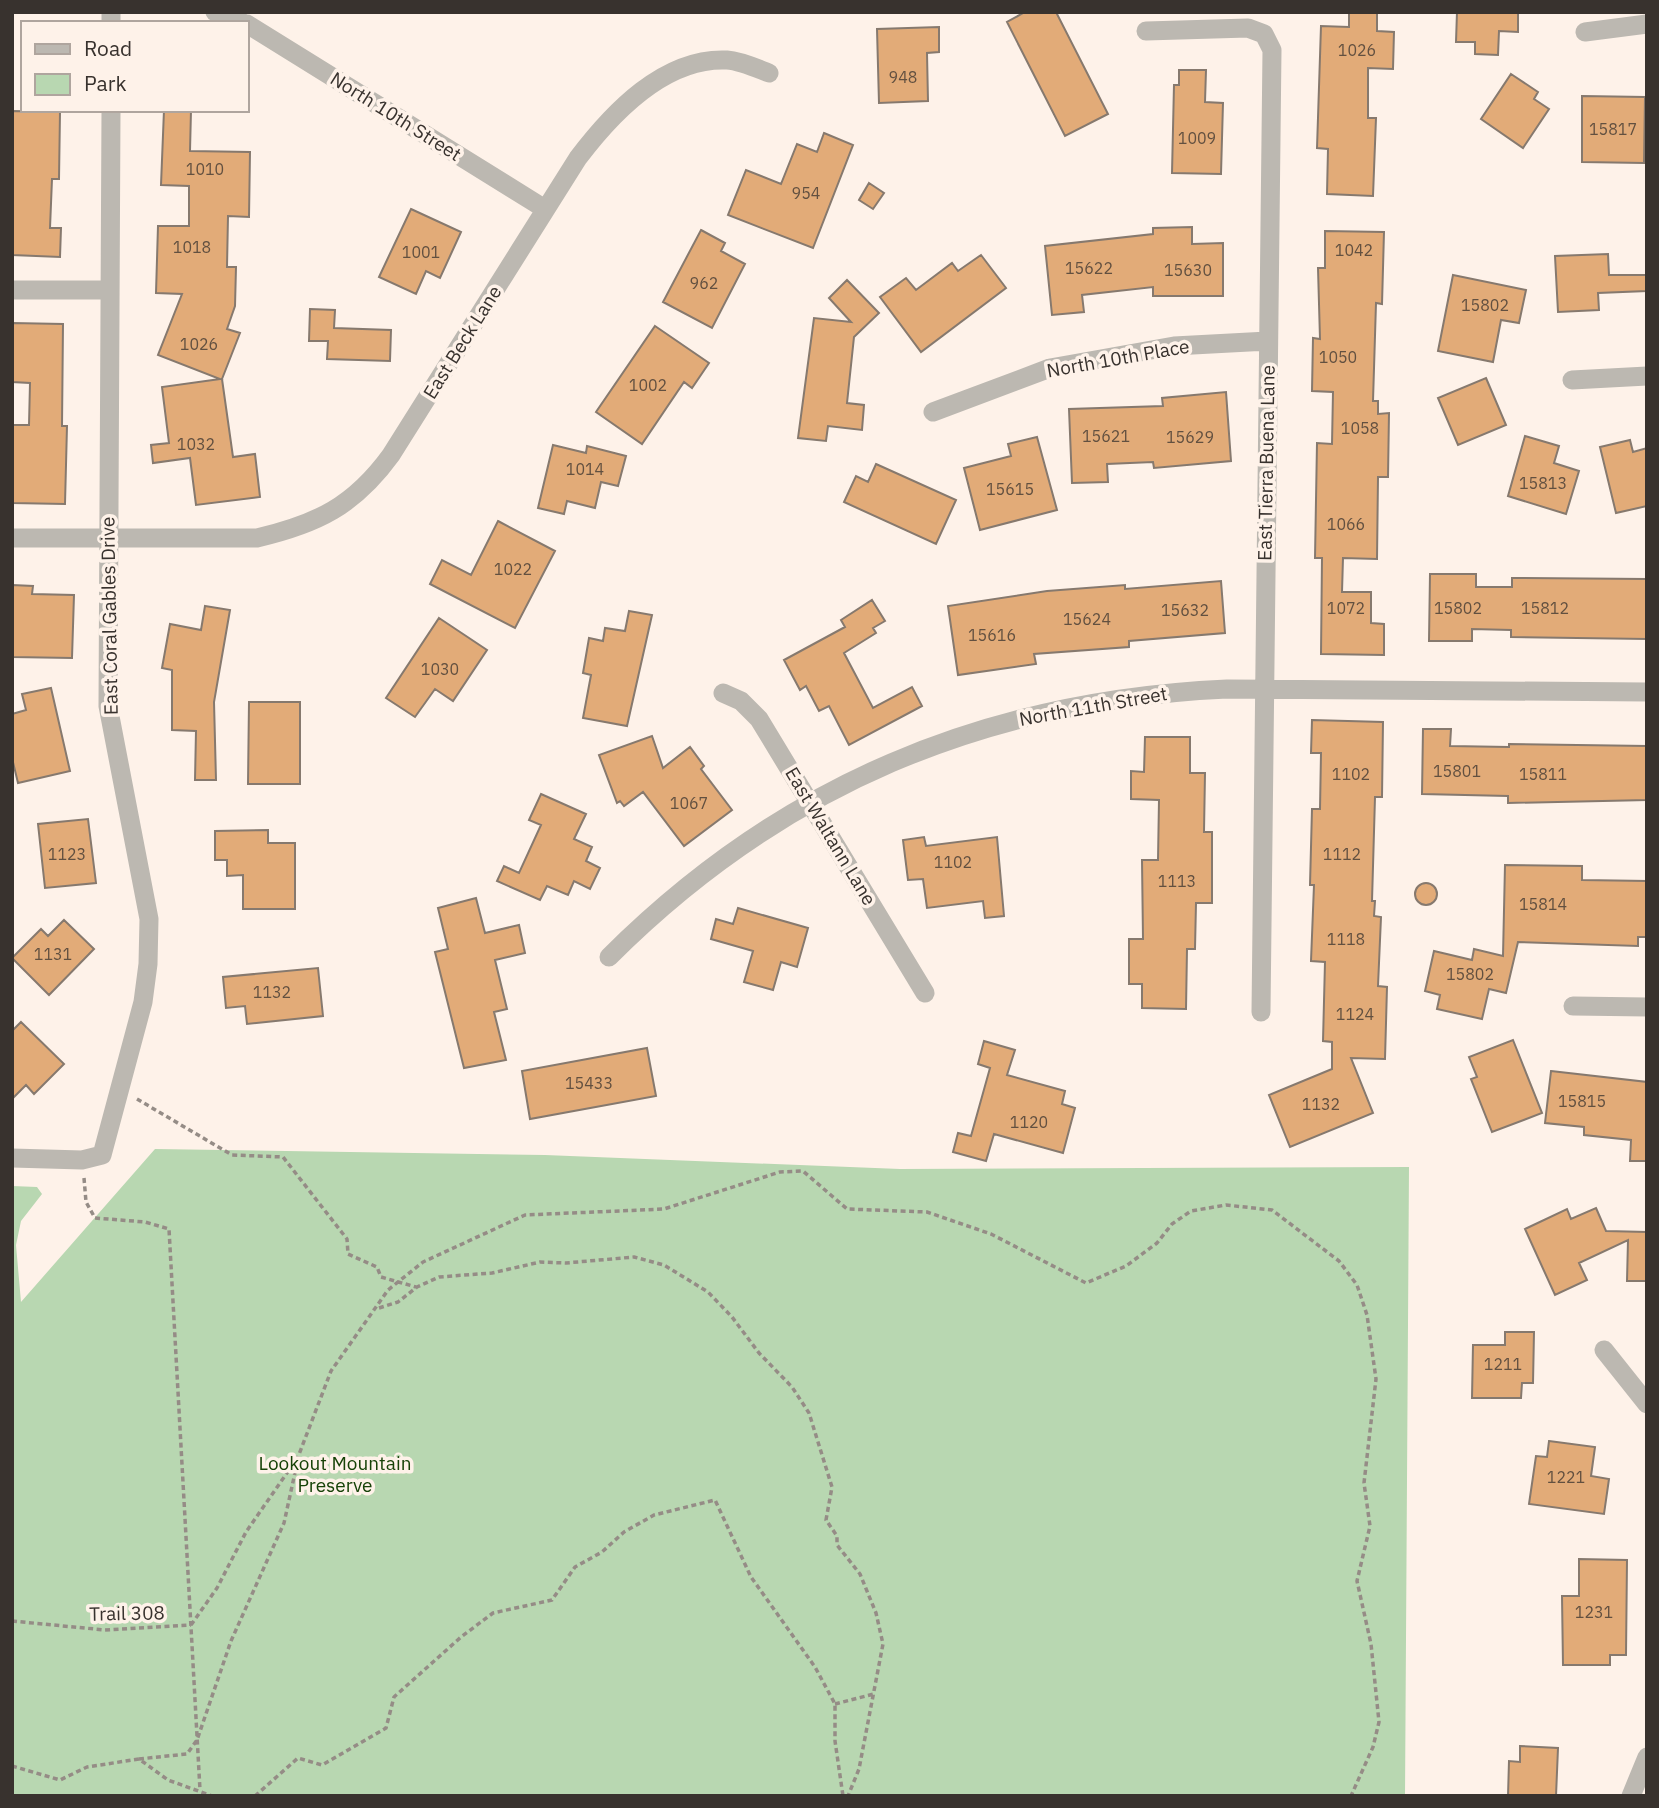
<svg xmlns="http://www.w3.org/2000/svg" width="1659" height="1808" viewBox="0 0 1659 1808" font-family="'IBM Plex Sans',sans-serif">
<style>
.green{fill:#b8d7b1}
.building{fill:#e2ab78;stroke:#86796e;stroke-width:2}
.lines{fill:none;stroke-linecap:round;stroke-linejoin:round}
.path{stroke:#958c86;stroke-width:3.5;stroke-dasharray:5 3.5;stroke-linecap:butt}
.minor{stroke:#bcb8b1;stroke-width:19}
.labels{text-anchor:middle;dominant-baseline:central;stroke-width:7;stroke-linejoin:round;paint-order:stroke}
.number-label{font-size:16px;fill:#625040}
.street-label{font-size:19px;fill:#38322e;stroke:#fef2e9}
.park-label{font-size:19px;fill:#164207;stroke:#fef2e9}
</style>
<rect width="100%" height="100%" fill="#fef2e9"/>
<path class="green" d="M 155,1149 L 545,1155 L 900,1169 L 1409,1167 L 1405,1796 L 12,1796 L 12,1186 L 37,1187 L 42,1194 L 21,1221 L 16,1245 L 21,1302 Z"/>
<path class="building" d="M 1025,12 L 1056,12 L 1108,114 L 1065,136 L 1007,22 Z
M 1349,12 L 1377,12 L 1377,31 L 1394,32 L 1393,69 L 1368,68 L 1368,118 L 1376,118 L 1373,196 L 1327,194 L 1328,149 L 1317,148 L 1321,26 L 1349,27 Z
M 1457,12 L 1518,12 L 1518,32 L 1499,31 L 1498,55 L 1475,54 L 1475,42 L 1456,42 Z
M 939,27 L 939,52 L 927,53 L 928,101 L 879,103 L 877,29 Z
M 1179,70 L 1206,70 L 1205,102 L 1223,103 L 1221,174 L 1172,173 L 1174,85 L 1179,85 Z
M 1511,74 L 1538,92 L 1534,99 L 1549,109 L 1523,148 L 1481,119 Z
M 1582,96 L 1645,97 L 1644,163 L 1582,162 Z
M 164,110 L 191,110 L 190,151 L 250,152 L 249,217 L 228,216 L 227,267 L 236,267 L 235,306 L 227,329 L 240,333 L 222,379 L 233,457 L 255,454 L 260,497 L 196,505 L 190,458 L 153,463 L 151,445 L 169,443 L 162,387 L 220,379 L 158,355 L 182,294 L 156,293 L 158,226 L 189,226 L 189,186 L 161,185 Z
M 12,111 L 60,112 L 59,179 L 52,179 L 50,228 L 61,228 L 60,257 L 12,255 Z
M 824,133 L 853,145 L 813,248 L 728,215 L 746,170 L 781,184 L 797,144 L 817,152 Z
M 869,183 L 884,193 L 873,209 L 859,200 Z
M 411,209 L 461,232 L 440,278 L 426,271 L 416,294 L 379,277 Z
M 1192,227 L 1192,244 L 1223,243 L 1223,296 L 1153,296 L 1153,287 L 1082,295 L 1084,312 L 1052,315 L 1045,246 L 1153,234 L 1153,228 Z
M 701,230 L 725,243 L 721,251 L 745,264 L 712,328 L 663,302 Z
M 1325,231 L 1384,232 L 1382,304 L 1376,303 L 1373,401 L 1378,401 L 1378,414 L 1389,413 L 1388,477 L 1378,477 L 1377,559 L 1343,558 L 1342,592 L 1371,592 L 1371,623 L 1384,624 L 1384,655 L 1321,654 L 1322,558 L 1315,558 L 1317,443 L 1332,444 L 1333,392 L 1312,391 L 1313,338 L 1320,339 L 1318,268 L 1325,268 Z
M 1608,254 L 1609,275 L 1647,275 L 1647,291 L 1598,293 L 1599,310 L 1558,312 L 1555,256 Z
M 981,255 L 1006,288 L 921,352 L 880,297 L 906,278 L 916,290 L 952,263 L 958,271 Z
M 1453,275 L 1526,290 L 1519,323 L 1501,320 L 1493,362 L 1438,351 Z
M 847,280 L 879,313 L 854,337 L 847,403 L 864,405 L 862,430 L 828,426 L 826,441 L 798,438 L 814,318 L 851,322 L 829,298 Z
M 310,309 L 335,310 L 334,328 L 391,330 L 390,361 L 327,359 L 328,341 L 309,341 Z
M 12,323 L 63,324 L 62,426 L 67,426 L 65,504 L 12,503 L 12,425 L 29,425 L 30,383 L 12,382 Z
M 655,326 L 709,363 L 692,388 L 684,382 L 642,444 L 596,412 Z
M 1486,378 L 1506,425 L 1458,445 L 1438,398 Z
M 1226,392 L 1231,461 L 1154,468 L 1153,462 L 1107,464 L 1108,482 L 1072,483 L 1069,409 L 1163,406 L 1162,398 Z
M 1525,436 L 1559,446 L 1554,463 L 1579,471 L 1566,514 L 1508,496 Z
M 1037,437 L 1057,510 L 980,530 L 964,468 L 1011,456 L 1008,444 Z
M 1630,440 L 1633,452 L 1647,448 L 1647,506 L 1616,513 L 1600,447 Z
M 553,445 L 586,453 L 587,446 L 626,456 L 618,486 L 601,482 L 595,508 L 567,501 L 564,514 L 538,508 Z
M 876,464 L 956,500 L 936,544 L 844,502 L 856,476 L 868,482 Z
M 498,521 L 555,551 L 515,628 L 430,584 L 442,560 L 471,575 Z
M 1430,574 L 1476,574 L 1476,587 L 1512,587 L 1512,578 L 1647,579 L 1647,639 L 1511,637 L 1511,630 L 1472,629 L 1472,641 L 1429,641 Z
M 1221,581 L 1225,633 L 1129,641 L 1129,647 L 1034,654 L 1036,664 L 958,675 L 948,606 L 1047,591 L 1125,585 L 1125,589 Z
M 12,585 L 33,586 L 32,594 L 74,595 L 72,658 L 12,657 Z
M 872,600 L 885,621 L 873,628 L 876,633 L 844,653 L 873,708 L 912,687 L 922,706 L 849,745 L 829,706 L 819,711 L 806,686 L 800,690 L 784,660 L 845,627 L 841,620 Z
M 205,606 L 230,610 L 214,702 L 216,780 L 195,780 L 196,731 L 172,730 L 172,670 L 162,668 L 170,624 L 201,630 Z
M 629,611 L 652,615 L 627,726 L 583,718 L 591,675 L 583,673 L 589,638 L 603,641 L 605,628 L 625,631 Z
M 439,618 L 487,650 L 453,701 L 435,689 L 415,717 L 386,698 Z
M 51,688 L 70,771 L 18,783 L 12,758 L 12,714 L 26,710 L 22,694 Z
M 249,702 L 300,702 L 300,784 L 248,784 Z
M 1312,720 L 1383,722 L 1382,797 L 1375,797 L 1372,901 L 1375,901 L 1374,916 L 1381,917 L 1378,986 L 1387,987 L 1385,1059 L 1351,1058 L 1373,1113 L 1290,1147 L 1269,1095 L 1332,1069 L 1332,1042 L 1323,1041 L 1325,962 L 1311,961 L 1314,885 L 1310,885 L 1312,809 L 1320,809 L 1321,753 L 1311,753 Z
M 1423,729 L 1451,729 L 1450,746 L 1509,747 L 1509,744 L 1647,746 L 1647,800 L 1508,803 L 1508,796 L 1422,794 Z
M 652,736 L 663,768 L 690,747 L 704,766 L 701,769 L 732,810 L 684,846 L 643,792 L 624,806 L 620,801 L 617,803 L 599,755 Z
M 1145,737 L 1190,737 L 1190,773 L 1205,773 L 1204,832 L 1212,832 L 1212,903 L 1196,903 L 1195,949 L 1187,949 L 1186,1009 L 1142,1008 L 1142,984 L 1129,984 L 1129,939 L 1143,939 L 1142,860 L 1158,860 L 1159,800 L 1131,799 L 1131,771 L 1144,772 Z
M 541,794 L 586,814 L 574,839 L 592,847 L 586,861 L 600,868 L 590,889 L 574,881 L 568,895 L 547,886 L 540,900 L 497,881 L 504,866 L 519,873 L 541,825 L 529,820 Z
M 88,819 L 96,883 L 45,888 L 38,824 Z
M 268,830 L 268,843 L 295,843 L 295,909 L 243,909 L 243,875 L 227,876 L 227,860 L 215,860 L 215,831 Z
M 924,837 L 926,846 L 997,837 L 1004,916 L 985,918 L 983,901 L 927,908 L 923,879 L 908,880 L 903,840 Z
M 1505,865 L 1582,866 L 1582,880 L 1647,881 L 1647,937 L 1638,937 L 1638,946 L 1518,942 L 1506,993 L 1489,989 L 1482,1019 L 1437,1009 L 1440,995 L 1425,991 L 1434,951 L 1472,960 L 1474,949 L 1503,956 Z
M1415 894a11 11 0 1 1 22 0a11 11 0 1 1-22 0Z
M 476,898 L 485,933 L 519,925 L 525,953 L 495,960 L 507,1009 L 494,1012 L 506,1060 L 464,1068 L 435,952 L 448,949 L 438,908 Z
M 738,908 L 808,928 L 797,967 L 781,962 L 773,990 L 744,982 L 753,951 L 711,939 L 716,919 L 733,924 Z
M 64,920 L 94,949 L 49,995 L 12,958 L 41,929 L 48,936 Z
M 318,968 L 323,1016 L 247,1024 L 245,1006 L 226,1008 L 223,977 Z
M 21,1022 L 64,1064 L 34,1094 L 26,1085 L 12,1099 L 12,1031 Z
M 1513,1040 L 1542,1113 L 1492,1132 L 1471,1079 L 1477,1077 L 1469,1057 Z
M 984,1041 L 1015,1050 L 1007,1075 L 1065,1091 L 1062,1104 L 1075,1108 L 1063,1153 L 994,1134 L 986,1161 L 953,1152 L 958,1133 L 971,1136 L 990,1068 L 978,1064 Z
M 647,1048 L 656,1096 L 530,1119 L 522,1071 Z
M 1551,1071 L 1647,1082 L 1647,1161 L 1630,1161 L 1631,1140 L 1584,1135 L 1584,1127 L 1545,1123 Z
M 1596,1208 L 1606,1231 L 1647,1232 L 1647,1281 L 1627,1281 L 1628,1240 L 1579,1263 L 1587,1280 L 1555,1295 L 1525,1229 L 1567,1209 L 1571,1219 Z
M 1505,1332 L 1534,1332 L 1533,1383 L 1522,1383 L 1521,1398 L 1472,1398 L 1473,1345 L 1505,1345 Z
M 1549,1441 L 1595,1447 L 1591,1476 L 1609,1479 L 1604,1514 L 1529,1504 L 1536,1456 L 1547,1457 Z
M 1579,1559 L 1627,1560 L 1626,1655 L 1610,1655 L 1610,1665 L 1563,1665 L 1562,1596 L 1579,1596 Z
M 1520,1746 L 1558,1748 L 1556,1796 L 1508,1796 L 1509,1761 L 1520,1762 Z"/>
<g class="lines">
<path class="path" d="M 137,1099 L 232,1155 L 283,1157 L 347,1239 L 348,1254 L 377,1267 L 381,1277 L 416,1287
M 84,1178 L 86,1202 L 95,1218 L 145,1222 L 169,1229 L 200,1790
M 379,1308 L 398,1302 L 417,1287 L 439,1277 L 492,1273 L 540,1262 L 566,1263 L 634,1257 L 664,1265 L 708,1292 L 732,1317 L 759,1353 L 792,1387 L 809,1413 L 832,1487 L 826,1520 L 837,1536 L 837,1545 L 860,1574 L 876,1613 L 883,1644 L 859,1769 L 848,1796
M 12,1621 L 105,1630 L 191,1625
M 191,1625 L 217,1588 L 246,1532 L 298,1457 L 331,1371 L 388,1290 L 423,1262 L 525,1215 L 664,1209 L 780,1172 L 803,1171 L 847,1209 L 927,1212 L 991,1234 L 1086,1283 L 1126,1266 L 1157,1243 L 1172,1224 L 1191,1211 L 1226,1205 L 1272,1210 L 1339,1261 L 1357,1285 L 1367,1315 L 1376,1379 L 1364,1483 L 1370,1526 L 1357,1581 L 1371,1644 L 1379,1722 L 1373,1747 L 1351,1796
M 835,1704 L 874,1694
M 139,1759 L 187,1754 L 197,1740 L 231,1641 L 284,1523 L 298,1459
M 12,1766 L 60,1780 L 87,1767 L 139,1759 L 168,1780 L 212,1796
M 255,1796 L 298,1758 L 322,1765 L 386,1728 L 394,1697 L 461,1637 L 493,1613 L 552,1600 L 575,1567 L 602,1552 L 624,1532 L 654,1515 L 715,1500 L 751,1577 L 815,1667 L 835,1704 L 835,1741 L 843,1796"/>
<path class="minor" d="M 215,12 L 243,23
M 111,23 L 111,12
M 247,24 L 545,209
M 1146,31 L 1248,28 L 1264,34 L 1272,50 L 1261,1012
M 1585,32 L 1647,24
M 12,290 L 110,290
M 1572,380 L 1647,376
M 933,412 L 1050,368 L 1174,346 L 1268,341
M 12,538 L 257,538 C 317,524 354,506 391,455 L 578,158 C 612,113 664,57 727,60 C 741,61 756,68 769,73
M 723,693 L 741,701 L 759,719 L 925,993
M 609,957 C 781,785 985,700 1227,689 L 1647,692
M 1573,1006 L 1647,1007
M 12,1158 L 82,1160 L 102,1155 L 143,1002 L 148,964 L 149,919 L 108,706 L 111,110
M 1604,1350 L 1647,1404
M 1631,1796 L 1647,1757"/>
</g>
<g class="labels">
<g class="number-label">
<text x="1357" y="50">1026</text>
<text x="903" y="77">948</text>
<text x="1613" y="129">15817</text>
<text x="1197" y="138">1009</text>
<text x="205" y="169">1010</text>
<text x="806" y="193">954</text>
<text x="192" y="247">1018</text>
<text x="1354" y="250">1042</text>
<text x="421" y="252">1001</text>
<text x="1089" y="268">15622</text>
<text x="1188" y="270">15630</text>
<text x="704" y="283">962</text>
<text x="1485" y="305">15802</text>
<text x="199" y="344">1026</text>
<text x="1338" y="357">1050</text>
<text x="648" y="385">1002</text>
<text x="1360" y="428">1058</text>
<text x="1106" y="436">15621</text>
<text x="1190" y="437">15629</text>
<text x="196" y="444">1032</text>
<text x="585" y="469">1014</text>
<text x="1543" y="483">15813</text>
<text x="1010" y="489">15615</text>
<text x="1346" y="524">1066</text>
<text x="513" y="569">1022</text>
<text x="1346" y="608">1072</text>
<text x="1458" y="608">15802</text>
<text x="1545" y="608">15812</text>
<text x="1185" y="610">15632</text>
<text x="1087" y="619">15624</text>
<text x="992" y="635">15616</text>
<text x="440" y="669">1030</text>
<text x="1457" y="771">15801</text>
<text x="1351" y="774">1102</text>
<text x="1543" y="774">15811</text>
<text x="689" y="803">1067</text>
<text x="67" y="854">1123</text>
<text x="1342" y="854">1112</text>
<text x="953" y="862">1102</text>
<text x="1177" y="881">1113</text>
<text x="1543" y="904">15814</text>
<text x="1346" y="939">1118</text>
<text x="53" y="954">1131</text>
<text x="1470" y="974">15802</text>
<text x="272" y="992">1132</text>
<text x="1355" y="1014">1124</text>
<text x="589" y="1083">15433</text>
<text x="1582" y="1101">15815</text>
<text x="1321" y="1104">1132</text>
<text x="1029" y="1122">1120</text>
<text x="1503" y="1364">1211</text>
<text x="1566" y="1477">1221</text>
<text x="1594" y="1612">1231</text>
</g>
<g class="street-label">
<text transform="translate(396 116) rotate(32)">North 10th Street</text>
<text transform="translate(462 342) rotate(-58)">East Beck Lane</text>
<text transform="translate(1118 358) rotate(-10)">North 10th Place</text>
<text transform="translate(1266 463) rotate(-89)">East Tierra Buena Lane</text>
<text transform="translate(109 616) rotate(-91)">East Coral Gables Drive</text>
<text transform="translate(1093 706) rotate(-10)">North 11th Street</text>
<text transform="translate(831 836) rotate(59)">East Waltann Lane</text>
<text transform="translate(127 1613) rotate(-1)">Trail 308</text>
</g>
<g class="park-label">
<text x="335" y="1463">Lookout Mountain<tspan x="335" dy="22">Preserve</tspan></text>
</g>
</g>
<rect width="1659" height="1808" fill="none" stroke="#38322e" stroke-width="28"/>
<rect x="21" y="21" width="228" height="91" fill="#fef2e9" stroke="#afa59e" stroke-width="2"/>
<rect x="35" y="44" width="35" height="10" fill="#bcb8b1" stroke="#afa59e" stroke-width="2"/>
<text x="84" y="56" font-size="21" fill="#38322e">Road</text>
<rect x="35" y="74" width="35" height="21" fill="#b8d7b1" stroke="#afa59e" stroke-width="2"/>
<text x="84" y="91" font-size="21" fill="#38322e">Park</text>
</svg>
